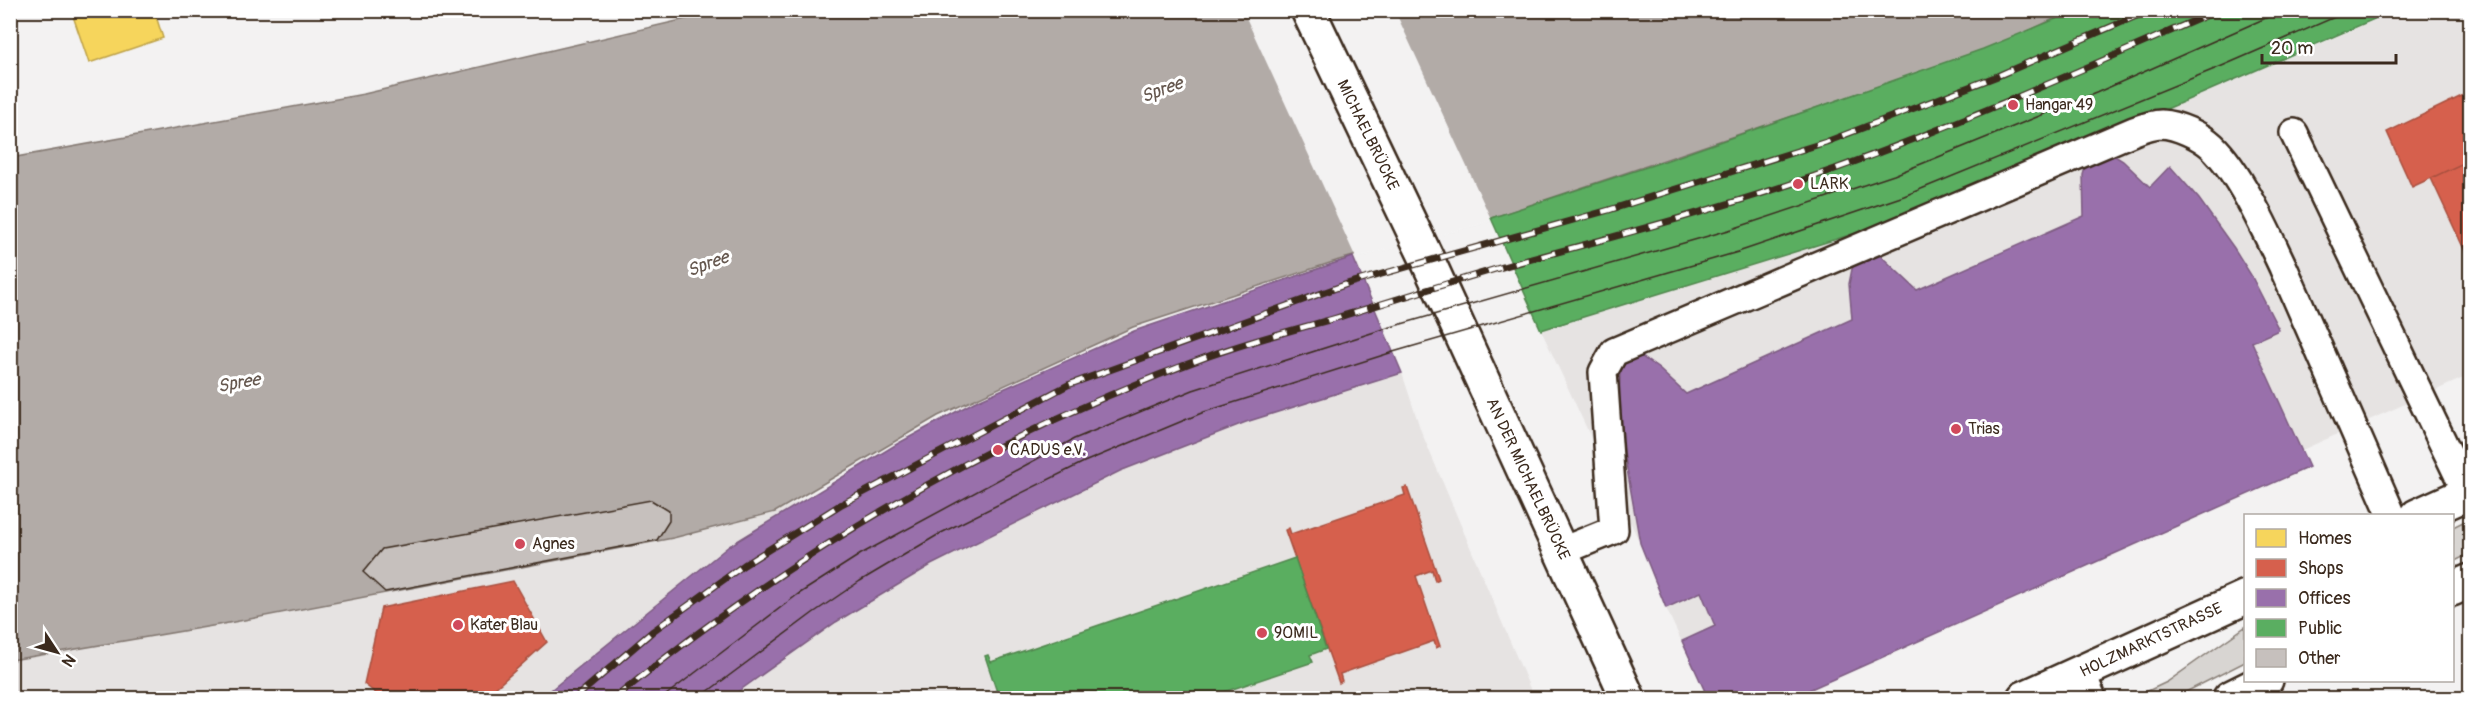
<svg xmlns="http://www.w3.org/2000/svg" width="2481" height="709" viewBox="0 0 2481 709" font-family="Pangolin,sans-serif">
<style>
.built{fill:#e6e3e2}
.green{fill:#d8d5d2;stroke:#8a8078;stroke-width:1.5}
.water{fill:#b2aba7;stroke:#827770;stroke-width:1.5}
.pier{fill:#f3f2f2}
.homes{fill:#f6d55c;stroke:#bea249;stroke-width:1.5}
.shops{fill:#d6604d;stroke:#a8503f;stroke-width:1.5}
.offices{fill:#9970ab;stroke:#7d5b81;stroke-width:1.5}
.public{fill:#5aae61;stroke:#51864d;stroke-width:1.5}
.building{fill:#c6c0bd;stroke:#3b2a1e;stroke-width:1.5}
.lines{fill:none;stroke-linecap:round;stroke-linejoin:round}
.service-casing{stroke:#3b2a1e;stroke-width:32}
.tertiary-casing{stroke:#3b2a1e;stroke-width:38}
.secondary-casing{stroke:#3b2a1e;stroke-width:38}
.service{stroke:#fff;stroke-width:27}
.tertiary{stroke:#fff;stroke-width:33}
.secondary{stroke:#fff;stroke-width:33}
.tram{stroke:#3b2a1e;stroke-width:1.5}
.rail-casing{stroke:#3b2a1e;stroke-width:7}
.rail{stroke:#fff;stroke-width:4.5;stroke-dasharray:14;stroke-linecap:butt}
.poi-dot{fill:#d1495b;stroke:#fff;stroke-width:2}
.labels{text-anchor:middle;dominant-baseline:central;stroke-width:6;stroke-linejoin:round;paint-order:stroke}
.poi-label{font-size:16px;fill:#3b2a1e;stroke:#fff;text-anchor:start}
.street-label{font-size:16px;fill:#3b2a1e;stroke:#fff}
.water-label{font-size:18px;font-style:italic;fill:#65574e;stroke:#fff}
</style>
<rect width="100%" height="100%" fill="#f3f2f2"/>
<filter id="ink" filterUnits="userSpaceOnUse"><feTurbulence type="fractalNoise" baseFrequency=".0167" numOctaves="2"/><feDisplacementMap in="SourceGraphic" scale="12" xChannelSelector="R" yChannelSelector="G"/><feConvolveMatrix kernelMatrix="1 2 1 2 8 2 1 2 1" color-interpolation-filters="sRGB"/></filter>
<g filter="url(#ink)">
<path class="built" d="M 2395,11 L 2470,11 L 2470,375 L 2302,450 L 2309,467 L 1790,698 L 1708,698 L 1666,608 L 1640,543 L 1541,330 L 1882,225 L 2285,59 Z
M 1402,373 L 1421,431 L 1534,698 L 11,698 L 11,660 L 218,625 L 673,538 L 775,512 L 845,481 Z"/>
<path class="green" d="M 2463,522 L 2465,556 L 2453,562 L 2453,527 Z
M 2245,627 L 2245,662 L 2174,698 L 2133,698 L 2167,682 Z"/>
<path class="water" d="M 720,11 L 2070,11 L 1997,46 L 1664,160 L 1491,218 L 1339,260 L 1133,327 L 938,416 L 775,512 L 673,538 L 218,625 L 11,660 L 11,158 L 364,94 Z"/>
<path class="pier" d="M 1243,11 L 1395,11 L 1492,221 L 1354,259 L 1355,256 Z"/>
<path class="homes" d="M 71,10 L 154,10 L 163,38 L 89,63 Z"/>
<path class="shops" d="M 2470,92 L 2470,160 L 2412,187 L 2387,132 Z
M 2470,160 L 2470,262 L 2431,178 Z
M 1407,487 L 1439,579 L 1435,581 L 1432,570 L 1416,576 L 1440,646 L 1436,648 L 1434,641 L 1340,674 L 1342,681 L 1339,683 L 1285,530 L 1289,528 L 1291,534 L 1405,495 L 1403,488 Z
M 513,581 L 547,642 L 484,698 L 382,698 L 364,684 L 381,608 Z"/>
<path class="offices" d="M 2107,151 L 2123,161 L 2150,187 L 2170,166 L 2199,199 L 2234,248 L 2251,275 L 2279,330 L 2252,342 L 2309,467 L 1791,698 L 1708,698 L 1682,641 L 1715,626 L 1701,592 L 1666,608 L 1640,543 L 1619,423 L 1620,374 L 1624,363 L 1631,357 L 1642,357 L 1659,369 L 1686,394 L 1852,319 L 1849,284 L 1852,269 L 1857,258 L 1873,252 L 1881,256 L 1917,290 L 2084,216 L 2083,175 L 2086,164 Z
M 1353,257 L 1402,373 L 1246,422 L 1120,471 L 931,565 L 836,622 L 729,698 L 541,698 L 729,546 L 897,444 L 974,402 L 1134,331 Z"/>
<path class="public" d="M 2078,10 L 2395,10 L 2139,121 L 1882,225 L 1541,330 L 1491,218 L 1665,161 L 1983,49 Z
M 1295,558 L 1326,649 L 1310,655 L 1313,662 L 1206,698 L 999,698 L 985,656 L 988,655 L 991,662 Z"/>
<path class="building" d="M 651,500 L 669,511 L 669,521 L 657,540 L 385,592 L 363,572 L 382,549 Z"/>
<g class="lines">
<g class="service-casing">
<path id="service" d="M 2294,133 L 2467,493
M 1562,551 L 1614,530 L 1603,372 L 1614,352 L 2134,131 C 2142,128 2153,124 2161,124 C 2177,125 2200,135 2212,146 C 2240,173 2266,231 2283,267 L 2392,516
M 2081,673 L 2092,698"/>
</g>
<g class="tertiary-casing">
<path id="tertiary" d="M 1308,10 L 1427,259 L 1628,698"/>
</g>
<g class="secondary-casing">
<path id="secondary" d="M 2417,516 L 2470,492
M 2452,589 L 2470,581
M 2024,698 L 2246,597
M 2230,698 L 2266,680"/>
</g>
<use href="#service" class="service"/>
<use href="#tertiary" class="tertiary"/>
<use href="#secondary" class="secondary"/>
<path class="tram" d="M 662,698 L 797,595 L 861,554 L 1074,439 L 1193,390 L 1384,329 L 1729,230 L 1894,175 L 2096,93 L 2284,10
M 699,698 L 813,613 L 860,581 L 941,533 L 1084,462 L 1204,412 L 1393,352 L 1738,252 L 1904,196 L 2222,66 L 2351,10"/>
<g class="rail-casing">
<path id="rail" d="M 575,698 L 653,631 L 744,565 L 840,505 L 1068,385 L 1350,283 L 1609,210 L 1826,142 L 1995,77 L 2150,10
M 615,698 C 792,553 993,434 1209,356 C 1250,341 1294,330 1336,318 C 1395,300 1454,281 1513,264 C 1621,235 1730,206 1835,169 C 1965,122 2092,65 2219,10"/>
</g>
<use href="#rail" class="rail"/>
</g>
</g>
<g class="poi-dot">
<circle cx="2013" cy="105" r="6"/>
<circle cx="1798" cy="184" r="6"/>
<circle cx="1956" cy="429" r="6"/>
<circle cx="998" cy="450" r="6"/>
<circle cx="520" cy="544" r="6"/>
<circle cx="458" cy="625" r="6"/>
<circle cx="1262" cy="633" r="6"/>
</g>
<g class="labels">
<g class="poi-label">
<text x="2025" y="105">Hangar 49</text>
<text x="1810" y="184">LARK</text>
<text x="1968" y="429">Trias</text>
<text x="1010" y="450">CADUS e.V.</text>
<text x="532" y="544">Agnes</text>
<text x="470" y="625">Kater Blau</text>
<text x="1274" y="633">90MIL</text>
</g>
<g class="street-label">
<text transform="translate(1368 135) rotate(64)">MICHAELBRÜCKE</text>
<text transform="translate(1528 479) rotate(65)">AN DER MICHAELBRÜCKE</text>
<text transform="translate(2151 640) rotate(-25)">HOLZMARKTSTRASSE</text>
</g>
<g class="water-label">
<text transform="translate(1162 90) rotate(-21)">Spree</text>
<text transform="translate(708 264) rotate(-21)">Spree</text>
<text transform="translate(239 383) rotate(-10)">Spree</text>
</g>
</g>
<rect width="2481" height="709" fill="none" stroke="#fff" stroke-width="36"/>
<rect x="18" y="18" width="2445" height="673" fill="none" stroke="#3b2a1e" stroke-width="2" filter="url(#ink)"/>
<rect x="2244" y="514" width="210" height="168" fill="#ffffff" stroke="#b1aaa5" stroke-width="1.5"/>
<rect x="2256" y="529" width="30" height="18" fill="#f6d55c" stroke="#b1aaa5" stroke-width="1.5"/>
<text x="2298" y="544" font-size="18" fill="#3b2a1e">Homes</text>
<rect x="2256" y="559" width="30" height="18" fill="#d6604d" stroke="#b1aaa5" stroke-width="1.5"/>
<text x="2298" y="574" font-size="18" fill="#3b2a1e">Shops</text>
<rect x="2256" y="589" width="30" height="18" fill="#9970ab" stroke="#b1aaa5" stroke-width="1.5"/>
<text x="2298" y="604" font-size="18" fill="#3b2a1e">Offices</text>
<rect x="2256" y="619" width="30" height="18" fill="#5aae61" stroke="#b1aaa5" stroke-width="1.5"/>
<text x="2298" y="634" font-size="18" fill="#3b2a1e">Public</text>
<rect x="2256" y="649" width="30" height="18" fill="#c6c0bd" stroke="#b1aaa5" stroke-width="1.5"/>
<text x="2298" y="664" font-size="18" fill="#3b2a1e">Other</text>
<g transform="translate(57 652) rotate(126)" stroke="#ffffff" stroke-width="4.5" paint-order="stroke">
<path d="M0-4.5L10 22L0 15L-10 22Z" fill="#3b2a1e"/>
<text y="-9" font-size="16" font-weight="bold" text-anchor="middle" fill="#3b2a1e">N</text>
</g>
<path d="M2262 54v9h134v-9" fill="none" stroke="#3b2a1e" stroke-width="3"/>
<text x="2271" y="54" font-size="18" fill="#3b2a1e" stroke="#ffffff" stroke-width="4.5" paint-order="stroke">20 m</text>
</svg>
